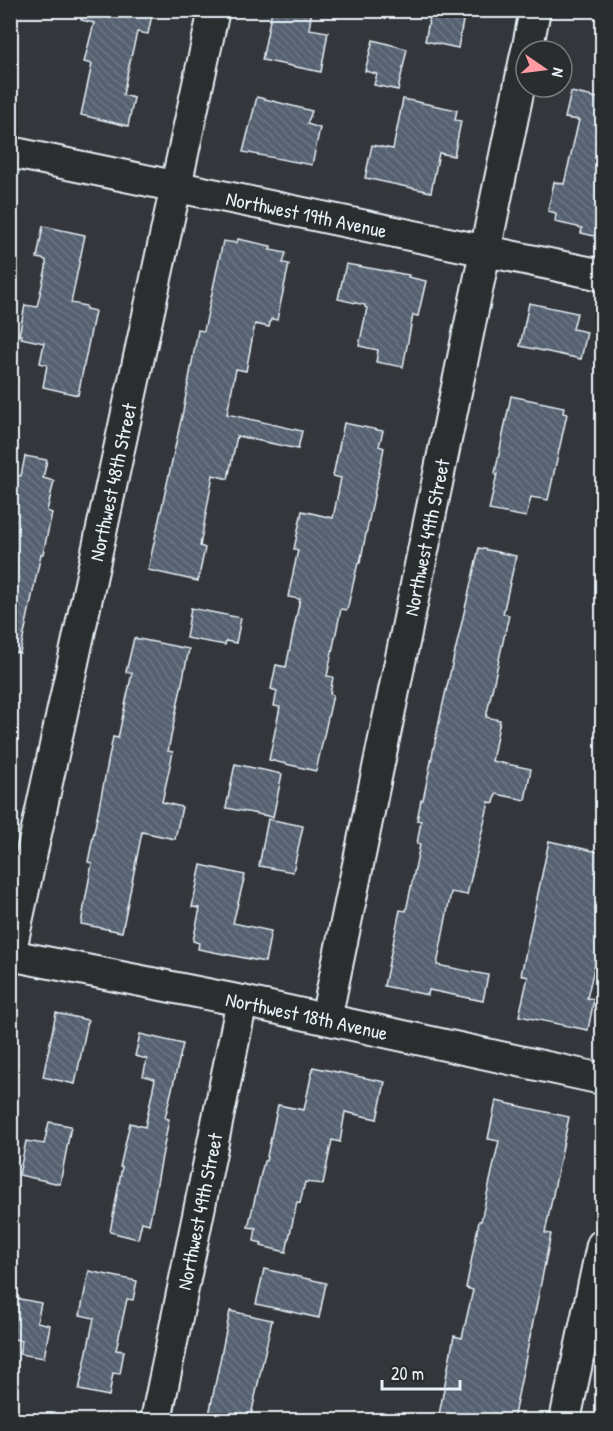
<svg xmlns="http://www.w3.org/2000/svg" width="613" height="1431" viewBox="0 0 613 1431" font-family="'Patrick Hand',sans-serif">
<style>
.building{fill:url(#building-back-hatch);stroke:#e8f1f8;stroke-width:1.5}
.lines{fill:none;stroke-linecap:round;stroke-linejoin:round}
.street-casing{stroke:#e8f1f8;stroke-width:34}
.street{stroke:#2a2d2e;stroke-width:30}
.labels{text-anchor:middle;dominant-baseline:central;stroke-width:4.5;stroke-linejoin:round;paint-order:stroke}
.street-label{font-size:20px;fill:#e8f1f8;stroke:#2a2d2e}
</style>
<defs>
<pattern id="building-back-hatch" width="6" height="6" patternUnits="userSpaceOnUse" patternTransform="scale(1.5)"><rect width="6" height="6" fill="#556070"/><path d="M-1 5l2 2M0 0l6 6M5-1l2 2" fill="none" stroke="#6d7785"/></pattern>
</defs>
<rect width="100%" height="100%" fill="#33373b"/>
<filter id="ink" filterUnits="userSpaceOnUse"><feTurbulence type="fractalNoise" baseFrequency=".0167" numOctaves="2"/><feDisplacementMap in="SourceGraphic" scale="12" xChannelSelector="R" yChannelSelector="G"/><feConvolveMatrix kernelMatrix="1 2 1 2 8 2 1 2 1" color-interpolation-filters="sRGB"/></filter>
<g filter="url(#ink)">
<path class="building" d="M 82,10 L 153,10 L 148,34 L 137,32 L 128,70 L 123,95 L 134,98 L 128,126 L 81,115 L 92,64 L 84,62 L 94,23 L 81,20 Z
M 272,10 L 312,10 L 309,29 L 328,32 L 321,72 L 262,60 Z
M 431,10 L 465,10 L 458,48 L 425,41 Z
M 373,40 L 407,49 L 398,90 L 374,85 L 377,74 L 365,71 Z
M 571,92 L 603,99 L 603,238 L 581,233 L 582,228 L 555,222 L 556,213 L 548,211 L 554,182 L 564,184 L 579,120 L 565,118 Z
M 257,97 L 312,111 L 307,124 L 320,128 L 312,165 L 243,152 Z
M 403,99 L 457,110 L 455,120 L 461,121 L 454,156 L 439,153 L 431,192 L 365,178 L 372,145 L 393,149 Z
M 43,226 L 85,235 L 71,303 L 86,306 L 86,309 L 95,311 L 78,395 L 43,387 L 47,365 L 40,363 L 44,343 L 21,338 L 22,335 L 19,335 L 25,305 L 37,307 L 46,268 L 46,260 L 37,258 Z
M 238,239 L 271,246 L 270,250 L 286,253 L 283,263 L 289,264 L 277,320 L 271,319 L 269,327 L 255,324 L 246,371 L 236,369 L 227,414 L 302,431 L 298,449 L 237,436 L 228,479 L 213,475 L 200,546 L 205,548 L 198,581 L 148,570 L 183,411 L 198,330 L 204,331 L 223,241 L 237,243 Z
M 346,264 L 409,275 L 408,277 L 426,281 L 418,316 L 413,315 L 403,367 L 376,362 L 378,350 L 359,346 L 367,308 L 365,307 L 365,305 L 338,299 Z
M 529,303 L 577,313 L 573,329 L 587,332 L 581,359 L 520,346 Z
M 511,396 L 564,407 L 563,413 L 567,414 L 548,500 L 531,497 L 526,517 L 489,510 L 497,474 L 495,473 Z
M 344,423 L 383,431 L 379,446 L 384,448 L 360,563 L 358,563 L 347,610 L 341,609 L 327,676 L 333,677 L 330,694 L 333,695 L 316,771 L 269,760 L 280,707 L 274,706 L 277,691 L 271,689 L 276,665 L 286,667 L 300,599 L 288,597 L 298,550 L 294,549 L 302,511 L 333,518 L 341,478 L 333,476 Z
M 25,456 L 47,460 L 43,478 L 54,481 L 47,511 L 52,513 L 43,554 L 41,554 L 20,653 L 10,652 L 10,474 L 21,476 Z
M 479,548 L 516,556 L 503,614 L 509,615 L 486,717 L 500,720 L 492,761 L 531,769 L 525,800 L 496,794 L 494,803 L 489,802 L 467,895 L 451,892 L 437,965 L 488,975 L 483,1001 L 429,990 L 428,995 L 384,986 L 400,910 L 406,911 L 420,845 L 417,844 L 421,821 L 417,820 L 421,800 L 423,800 L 442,708 Z
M 191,608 L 241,618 L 236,643 L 226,641 L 225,645 L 186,638 Z
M 134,638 L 189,649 L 168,751 L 173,752 L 162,802 L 182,807 L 175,839 L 142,832 L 122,932 L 81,924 L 92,863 L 88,862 L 113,737 L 118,738 L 132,673 L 126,672 Z
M 235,764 L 282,774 L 273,817 L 226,808 Z
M 268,819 L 303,826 L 293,872 L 259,866 Z
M 549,841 L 603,853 L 603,930 L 587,998 L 594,999 L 588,1030 L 519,1016 L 528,977 L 521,975 Z
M 201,865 L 245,875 L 233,923 L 271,931 L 265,962 L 198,949 L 199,943 L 193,941 L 200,908 L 192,907 Z
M 56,1013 L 88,1020 L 75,1084 L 43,1077 Z
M 140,1034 L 183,1044 L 165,1118 L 169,1119 L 152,1210 L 149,1224 L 142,1222 L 138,1239 L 110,1232 L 122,1167 L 120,1167 L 130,1123 L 145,1127 L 155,1079 L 143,1076 L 147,1059 L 135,1056 Z
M 313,1067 L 385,1082 L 377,1119 L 345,1112 L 340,1142 L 332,1140 L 323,1184 L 305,1182 L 300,1203 L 297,1202 L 286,1252 L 261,1246 L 262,1243 L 254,1241 L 256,1228 L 248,1227 L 264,1161 L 266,1161 L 278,1105 L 304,1110 Z
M 496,1101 L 569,1117 L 545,1233 L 551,1234 L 513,1420 L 438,1420 L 454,1336 L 462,1338 L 473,1290 L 466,1288 L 479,1221 L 481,1221 L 499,1141 L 488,1139 Z
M 49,1122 L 71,1126 L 60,1184 L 19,1175 L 26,1141 L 44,1144 Z
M 264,1269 L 326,1283 L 319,1318 L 256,1304 Z
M 89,1271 L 137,1281 L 133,1300 L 127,1299 L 116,1350 L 124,1351 L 120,1374 L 113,1373 L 109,1396 L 79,1390 L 94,1318 L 80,1315 Z
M 10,1297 L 41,1303 L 37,1322 L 50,1325 L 44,1358 L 19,1354 L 22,1341 L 10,1338 Z
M 230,1311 L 272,1320 L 250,1420 L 208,1420 Z"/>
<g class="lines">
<g class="street-casing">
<g id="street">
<path d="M 527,51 L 535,10"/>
<path id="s1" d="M 10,152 L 602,275"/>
<path id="s2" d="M 10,954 L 214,10"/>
<path id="s3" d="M 10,955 L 242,1001 L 602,1079"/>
<path id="s4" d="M 326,1019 L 526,54"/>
<path id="s5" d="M 156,1420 L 242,1001"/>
<path d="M 565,1420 L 602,1245"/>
</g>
</g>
<use href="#street" class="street"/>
</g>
</g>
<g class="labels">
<g class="street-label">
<text stroke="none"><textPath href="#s1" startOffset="303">Northwest 19th Avenue</textPath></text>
<text stroke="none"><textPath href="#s2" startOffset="483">Northwest 48th Street</textPath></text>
<text stroke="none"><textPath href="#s4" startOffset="492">Northwest 49th Street</textPath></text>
<text stroke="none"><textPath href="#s3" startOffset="303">Northwest 18th Avenue</textPath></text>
<text stroke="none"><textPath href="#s5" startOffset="213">Northwest 49th Street</textPath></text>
</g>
</g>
<rect width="613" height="1431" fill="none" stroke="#2a2d2e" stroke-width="36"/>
<rect x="18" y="18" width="577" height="1395" fill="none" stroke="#e8f1f8" stroke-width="2" filter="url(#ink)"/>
<g transform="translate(544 69) rotate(104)"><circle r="28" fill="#2a2d2e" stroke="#767b7f" stroke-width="1.5"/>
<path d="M0-4.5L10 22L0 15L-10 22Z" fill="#ff9aa2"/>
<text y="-9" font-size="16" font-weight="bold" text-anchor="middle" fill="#e8f1f8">N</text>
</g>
<path d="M382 1380v9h78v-9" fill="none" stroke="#e8f1f8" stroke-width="3"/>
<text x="391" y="1380" font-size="18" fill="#e8f1f8" stroke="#2a2d2e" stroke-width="4.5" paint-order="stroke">20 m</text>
</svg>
